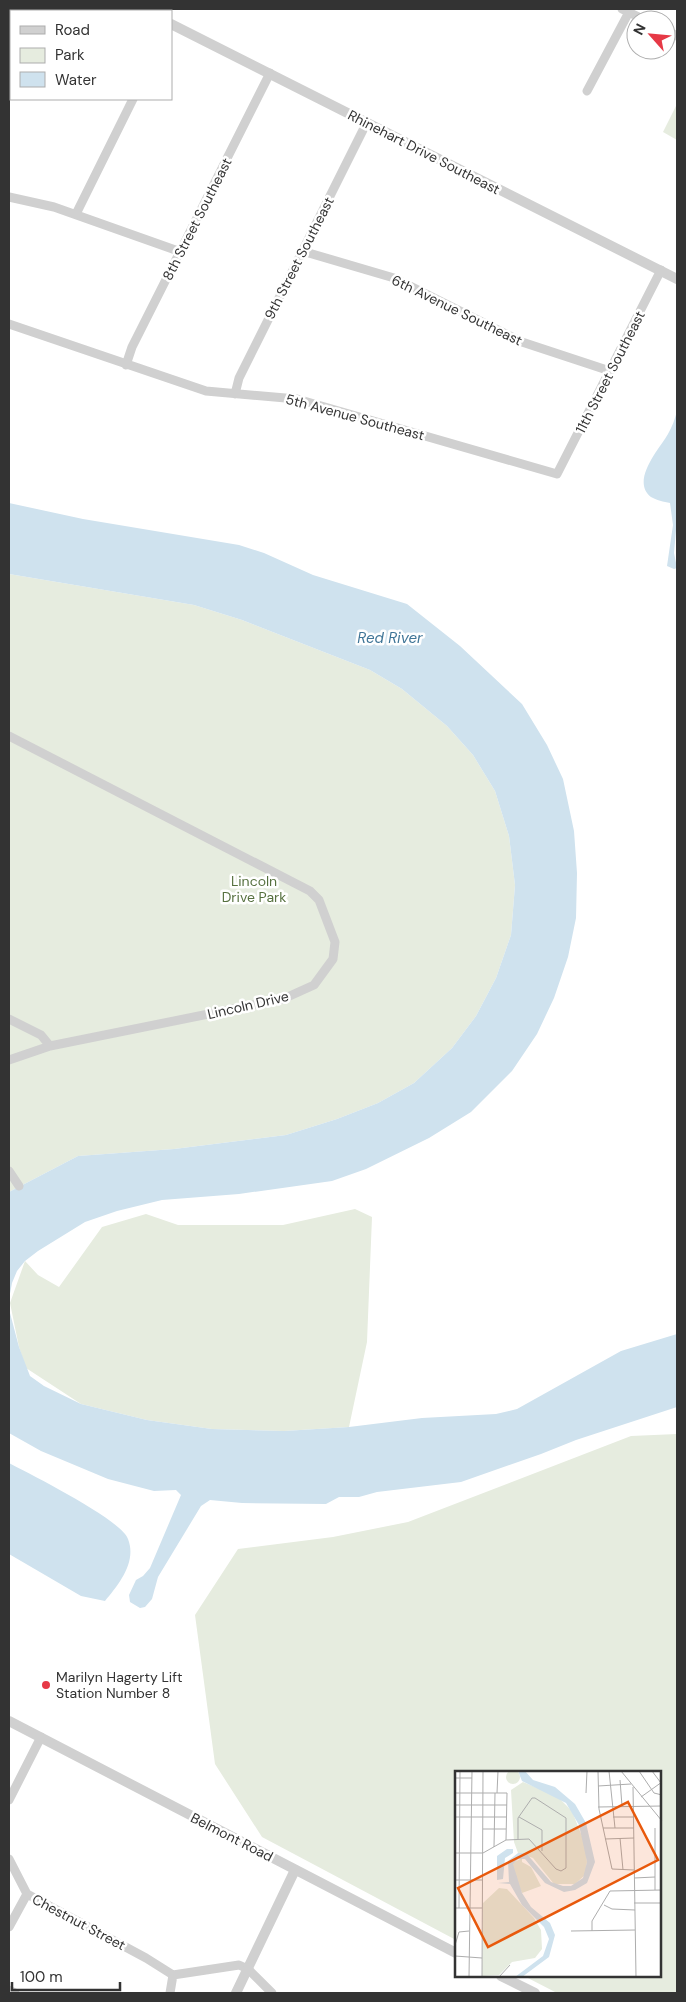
<svg xmlns="http://www.w3.org/2000/svg" width="686" height="2002" viewBox="0 0 686 2002" font-family="'DM Sans',sans-serif">
<style>
.green{fill:#e6ecdf}
.water{fill:#cfe2ee}
.lines{fill:none;stroke-linecap:round;stroke-linejoin:round}
.minor{stroke:#d0d0d0;stroke-width:9}
.tertiary{stroke:#d0d0d0;stroke-width:10}
.poi-dot{fill:#e63946;stroke:#fff;stroke-width:2}
.labels{text-anchor:middle;dominant-baseline:central;stroke-width:5;stroke-linejoin:round;paint-order:stroke}
.street-label{font-size:14px;fill:#333;stroke:#fff}
.park-label{font-size:14px;fill:#56703f;stroke:#fff}
.poi-label{font-size:14px;fill:#333;stroke:#fff;text-anchor:start}
.water-label{font-size:15px;font-style:italic;fill:#3f7597;stroke:#fff}
.inset-road{fill:none;stroke:#adadad;stroke-width:1}
.view{fill:#e8590c;fill-opacity:0.15;stroke:#e8590c;stroke-width:2.5}
.inset-edge{fill:none;stroke:#333;stroke-width:2.5}
</style>
<rect width="100%" height="100%" fill="#fff"/>
<path class="green" d="M 677,104 L 677,140 L 663,132 Z
M 9,574 L 194,605 L 242,620 L 370,670 L 402,689 L 447,726 L 473,755 L 495,791 L 509,836 L 515,885 L 511,935 L 496,978 L 476,1016 L 452,1048 L 414,1083 L 378,1103 L 337,1119 L 286,1135 L 174,1149 L 78,1156 L 9,1192 Z
M 355,1209 L 372,1217 L 367,1342 L 349,1427 L 284,1431 L 212,1429 L 147,1420 L 81,1404 L 26,1368 L 19,1347 L 10,1303 L 25,1261 L 38,1275 L 59,1287 L 102,1227 L 146,1214 L 178,1225 L 283,1225 Z
M 677,1434 L 677,1993 L 557,1993 L 524,1976 L 660,1976 L 660,1772 L 456,1772 L 456,1940 L 262,1837 L 215,1764 L 195,1615 L 238,1549 L 333,1537 L 408,1522 L 631,1436 Z"/>
<path class="water" d="M 677,411 L 677,519 L 674,553 L 677,568 L 674,569 L 667,566 L 673,525 L 670,503 C 664,502 656,500 651,497 C 630,481 660,448 668,434 C 672,427 675,419 677,411 Z
M 9,503 L 83,519 L 239,545 L 264,553 L 313,575 L 407,604 L 460,646 L 522,704 L 547,745 L 563,779 L 574,831 L 577,873 L 576,918 L 568,957 L 554,998 L 537,1034 L 512,1071 L 471,1112 L 429,1138 L 366,1169 L 332,1181 L 239,1194 L 162,1200 L 117,1211 L 85,1222 L 38,1251 L 25,1261 L 17,1271 L 12,1283 L 9,1299 L 10,1313 L 19,1347 L 30,1376 L 44,1386 L 81,1404 L 147,1420 L 212,1429 L 284,1431 L 349,1427 L 422,1418 L 496,1414 L 517,1409 L 621,1351 L 677,1334 L 677,1407 L 576,1440 L 541,1454 L 461,1482 L 377,1492 L 359,1497 L 339,1497 L 326,1504 L 242,1503 L 210,1500 L 201,1506 L 158,1577 L 152,1599 L 145,1607 L 140,1608 L 130,1602 L 129,1595 L 136,1580 L 143,1576 L 150,1568 L 181,1495 L 176,1490 L 154,1491 L 108,1479 L 41,1451 L 9,1433 L 9,1192 L 78,1156 L 174,1149 L 286,1135 L 337,1119 L 378,1103 L 414,1083 L 452,1048 L 476,1016 L 496,978 L 511,935 L 515,885 L 509,836 L 495,791 L 473,755 L 447,726 L 402,689 L 370,670 L 242,620 L 194,605 L 9,574 Z
M 9,1463 C 30,1474 122,1520 128,1539 C 137,1562 119,1584 105,1601 L 81,1596 L 9,1554 Z"/>
<g class="lines">
<path class="minor" d="M 622,9 L 645,20
M 50,11 L 51,9
M 666,30 L 677,36
M 9,79 L 11,81
M 587,91 L 629,12
M 9,94 L 11,89
M 9,197 L 54,207 L 181,252
M 76,214 L 133,99
M 302,251 L 394,278 L 522,342 L 610,371
M 9,324 L 206,391 L 297,399 L 557,474 L 661,270
M 126,365 L 132,347 L 270,73
M 235,394 L 239,378 L 367,122
M 9,736 L 310,891 L 319,900 L 335,942 L 333,959 L 314,985 L 283,999 L 50,1046 L 9,1060
M 9,1019 L 41,1035 L 50,1046
M 9,1171 L 19,1186
M 9,1800 L 41,1737
M 9,1859 L 27,1894 L 146,1958 L 173,1975 L 239,1965 L 248,1969 L 272,1993
M 9,1927 L 27,1894
M 9,1990 L 15,1993
M 170,1993 L 173,1975"/>
<path class="tertiary" d="M 140,9 L 145,11
M 171,24 L 677,279
M 9,1721 L 456,1953
M 501,1976 L 535,1993
M 236,1993 L 295,1870"/>
</g>
<circle class="poi-dot" cx="46" cy="1685" r="5"/>
<g class="labels">
<g class="street-label">
<text transform="translate(424 152) rotate(27)">Rhinehart Drive Southeast</text>
<text transform="translate(197 219) rotate(-63)">8th Street Southeast</text>
<text transform="translate(299 258) rotate(-63)">9th Street Southeast</text>
<text transform="translate(457 310) rotate(26)">6th Avenue Southeast</text>
<text transform="translate(610 372) rotate(-63)">11th Street Southeast</text>
<text transform="translate(355 417) rotate(15)">5th Avenue Southeast</text>
<text transform="translate(248 1005) rotate(-13)">Lincoln Drive</text>
<text transform="translate(232 1837) rotate(27)">Belmont Road</text>
<text transform="translate(79 1922) rotate(28)">Chestnut Street</text>
</g>
<g class="park-label">
<text x="254" y="881">Lincoln<tspan x="254" dy="16">Drive Park</tspan></text>
</g>
<g class="poi-label">
<text x="56" y="1677">Marilyn Hagerty Lift<tspan x="56" dy="16">Station Number 8</tspan></text>
</g>
<g class="water-label">
<text x="390" y="638">Red River</text>
</g>
</g>
<g transform="translate(455 1771)">
<rect width="206" height="206" fill="#fff"/>
<path d="M51 6a7 7 0 1 1 14 0a7 7 0 1 1-14 0ZM 68,11 L 102,25 L 117,40 L 130,73 L 132,91 L 130,104 L 120,113 L 99,113 L 78,87 L 63,82 L 59,71 L 56,19 ZM 67,87 L 67,91 L 76,96 L 86,115 L 67,122 L 57,98 L 58,92 ZM 44,117 L 52,118 L 79,147 L 86,159 L 87,178 L 80,187 L 57,191 L 44,204 L 27,205 L 28,132 Z" fill="#e6ecdf"/>
<path d="M 63,0 L 70,0 L 78,9 L 100,16 L 120,33 L 131,52 L 140,91 L 132,112 L 120,119 L 109,121 L 90,112 L 70,88 L 63,88 L 58,93 L 67,122 L 76,136 L 95,152 L 100,164 L 94,186 L 67,206 L 60,206 L 88,185 L 94,168 L 89,156 L 67,134 L 55,113 L 43,112 L 54,111 L 53,90 L 63,82 L 71,82 L 96,111 L 108,115 L 116,115 L 128,107 L 132,91 L 124,54 L 111,32 L 67,10 ZM 52,78 L 58,78 L 58,82 L 50,87 L 48,108 L 42,109 L 42,85 Z" fill="#cfe2ee"/>
<path class="inset-road" d="M 28,0 L 27,206 L 44,206 L 55,194M 143,0 L 144,38 L 157,98 L 179,99M 154,0 L 160,57M 166,0 L 207,50M 184,0 L 199,22 L 207,24M 197,0 L 206,12M 0,7 L 17,7M 165,9 L 167,35M 143,15 L 176,13M 178,16 L 181,206M 0,22 L 52,22 L 51,69M 42,22 L 43,0M 131,22 L 132,0M 186,26 L 207,11M 0,34 L 52,34M 143,36 L 207,35M 0,46 L 51,46M 64,46 L 87,59 L 87,80M 158,46 L 179,46M 148,57 L 179,57M 200,57 L 200,119M 28,58 L 51,58M 165,67 L 168,99M 150,68 L 179,67M 39,76 L 40,22M 0,82 L 28,82 L 51,69 L 74,68 L 101,98 L 106,100 L 111,97 L 111,47 L 80,27 L 77,27 L 63,47 L 63,68M 179,107 L 200,106M 0,109 L 27,109M 179,132 L 207,132M 149,134 L 157,138 L 180,139M 0,137 L 27,137M 4,137 L 5,0M 116,160 L 180,159M 137,160 L 137,150 L 155,120 L 207,119M 0,174 L 4,161 L 14,160M 0,185 L 27,187M 14,206 L 17,0"/>
<path class="view" d="M 173,31 L 203,89 L 33,176 L 3,117 Z"/>
<rect width="206" height="206" class="inset-edge"/>
</g>
<rect width="686" height="2002" fill="none" stroke="#333333" stroke-width="20"/>
<rect x="10" y="10" width="162" height="90" fill="#ffffff" stroke="#adadad"/>
<rect x="20" y="26" width="25" height="8" fill="#d0d0d0" stroke="#adadad"/>
<text x="55" y="35" font-size="15" fill="#333333">Road</text>
<rect x="20" y="48" width="25" height="15" fill="#e6ecdf" stroke="#adadad"/>
<text x="55" y="60" font-size="15" fill="#333333">Park</text>
<rect x="20" y="72" width="25" height="15" fill="#cfe2ee" stroke="#adadad"/>
<text x="55" y="85" font-size="15" fill="#333333">Water</text>
<g transform="translate(651 35) rotate(297)"><circle r="24" fill="#ffffff" stroke="#adadad"/>
<path d="M0-4L9 19L0 12L-9 19Z" fill="#e63946"/>
<text y="-8" font-size="14" font-weight="bold" text-anchor="middle" fill="#333333">N</text>
</g>
<path d="M12 1982v8h108v-8" fill="none" stroke="#333333" stroke-width="2.5"/>
<text x="20" y="1982" font-size="15" fill="#333333" stroke="#ffffff" stroke-width="4" paint-order="stroke">100 m</text>
</svg>
